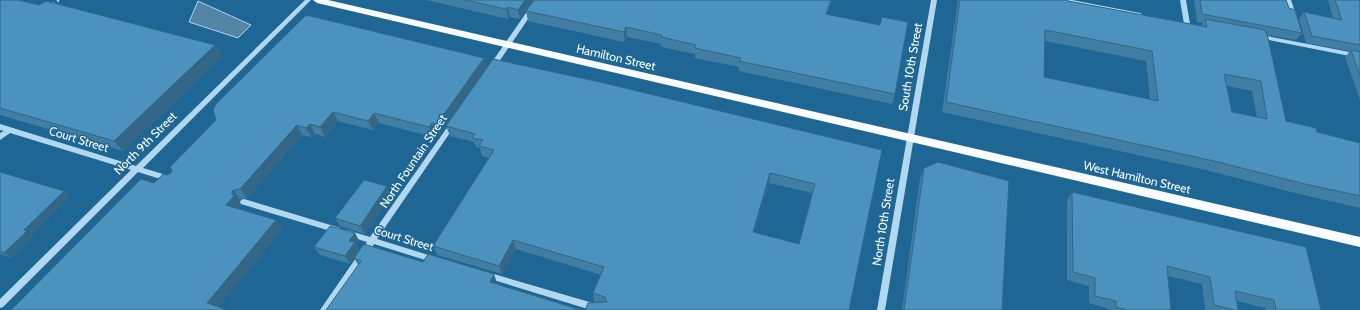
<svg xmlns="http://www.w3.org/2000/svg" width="1360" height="310" viewBox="0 0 1360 310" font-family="Cabin,sans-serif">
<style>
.water{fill:#5485a4;stroke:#a6d5f0}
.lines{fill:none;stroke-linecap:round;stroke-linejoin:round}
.path{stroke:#b2d8ef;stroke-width:2.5;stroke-dasharray:2 3;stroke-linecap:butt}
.minor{fill:#b2d8ef;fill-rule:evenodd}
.major{fill:#fafdff;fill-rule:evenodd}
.wall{fill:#407ea3;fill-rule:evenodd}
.shaded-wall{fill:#346685}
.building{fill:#4b92be;stroke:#346685;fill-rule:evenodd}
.labels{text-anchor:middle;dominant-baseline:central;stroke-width:3;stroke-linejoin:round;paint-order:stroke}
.street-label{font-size:12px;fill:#fff;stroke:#1e6795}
</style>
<rect width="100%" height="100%" fill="#1e6795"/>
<path class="water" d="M 198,1 L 251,25 L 238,38 L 189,22 Z"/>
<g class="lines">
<path class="path" d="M 53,4 L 59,0"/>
<path class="minor" d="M 305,0 L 311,0 L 143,168 L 173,177 L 174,179 L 173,181 L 170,182 L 138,172 L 3,307 L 0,308 L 0,299 L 131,170 L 10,133 L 0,140 L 0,133 L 4,131 L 0,130 L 0,124 L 136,166 Z
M 535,0 L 541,0 L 494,69 L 490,69 L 489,67 L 490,65 Z
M 931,0 L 937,0 L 885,310 L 877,310 Z
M 1059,0 L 1072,0 L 1140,13 L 1143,15 L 1140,17 L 1062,2 Z
M 1180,0 L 1186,0 L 1190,24 L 1189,25 L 1185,25 L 1184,24 Z
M 1285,0 L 1291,0 L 1297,18 L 1296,19 L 1292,19 L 1291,18 Z
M 1261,35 L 1360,54 L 1360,58 L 1259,38 L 1258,37 L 1259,36 Z
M 451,122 L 455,122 L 456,124 L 377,239 L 438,258 L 439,260 L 438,262 L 435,263 L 374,244 L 329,310 L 320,310 L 367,242 L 344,235 L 343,233 L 344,231 L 347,230 L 370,237 Z
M 244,199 L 337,227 L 340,228 L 341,230 L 340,232 L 337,233 L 241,204 L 240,202 L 241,200 Z
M 487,272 L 603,306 L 606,307 L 607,310 L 591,310 L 487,278 L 484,277 L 483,275 L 484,273 Z"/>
<path class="major" d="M 313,0 L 328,0 L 1360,237 L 1360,247 L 317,3 Z"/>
</g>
<path class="wall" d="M 0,0 L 39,5 L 215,45 L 222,56 L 123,151 L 0,115 Z
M 426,0 L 533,0 L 520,19 L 510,17 L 508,19 Z
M 534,0 L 832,0 L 827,15 L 895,94 L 892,104 L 739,71 L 739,67 L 695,58 L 695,54 L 661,47 L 661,44 L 627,37 L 624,42 L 528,21 L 526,11 Z
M 958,0 L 1068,0 L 1068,1 L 1201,26 L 1203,23 L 1197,22 L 1194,0 L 1286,0 L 1289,8 L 1302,33 L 1296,40 L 1267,35 L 1286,121 L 1317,132 L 1360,143 L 1360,208 L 1295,193 L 1206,170 L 942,112 ZM 1045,41 L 1146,61 L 1150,99 L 1044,77 ZM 1227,86 L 1252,91 L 1257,117 L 1232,112 Z
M 1328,0 L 1360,0 L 1360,100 L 1345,57 L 1350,51 L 1306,43 L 1299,19 L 1304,12 L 1333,18 Z
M 484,58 L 486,67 L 440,133 L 436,132 L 433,137 L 379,123 L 373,130 L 338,121 L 325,137 L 315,134 L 312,137 L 302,135 L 247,198 L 240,199 L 239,203 L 241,205 L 238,209 L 276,220 L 282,229 L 218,307 L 11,310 L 154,183 L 171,173 L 172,170 Z
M 446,126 L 882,150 L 849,310 L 597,303 L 594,302 L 593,293 L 601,275 L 516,249 L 502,274 L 437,255 L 433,246 L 489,158 L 482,156 L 480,148 L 476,147 L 474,142 L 450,136 ZM 769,183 L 812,193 L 799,244 L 754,232 Z
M 924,168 L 1002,310 L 902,310 L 920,178 Z
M 0,172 L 64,191 L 70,197 L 31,234 L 34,236 L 11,258 L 0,254 Z
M 1072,192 L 1321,310 L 1266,310 L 1265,308 L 1237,301 L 1238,310 L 1205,310 L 1202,284 L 1168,276 L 1171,310 L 1109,310 L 1109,309 L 1089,303 L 1089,286 L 1067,280 L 1067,200 Z
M 391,195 L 365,234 L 340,226 L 335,218 Z
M 355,233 L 359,241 L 356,245 L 359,250 L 350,264 L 320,255 L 314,247 Z
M 354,258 L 423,262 L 497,283 L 497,284 L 358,265 Z"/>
<path class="shaded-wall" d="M 525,0 L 533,0 L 520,19 L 518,10 Z
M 831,0 L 832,0 L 824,24 L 826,14 Z
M 508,7 L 510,17 L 508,19 L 506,9 Z
M 626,27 L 627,37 L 624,42 L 624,32 Z
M 215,45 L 222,56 L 123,151 L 114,141 Z
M 484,58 L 486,67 L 440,133 L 437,124 Z
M 333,112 L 338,121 L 325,137 L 320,127 Z
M 374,113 L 379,123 L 373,130 L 368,121 Z
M 432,123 L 436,132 L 433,137 L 429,127 Z
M 310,124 L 315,134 L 312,137 L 306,128 Z
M 297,125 L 302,135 L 247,198 L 240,189 Z
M 770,173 L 769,183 L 751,241 L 753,232 Z
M 387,186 L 391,195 L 365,234 L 360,226 Z
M 233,190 L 240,199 L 239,203 L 241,205 L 233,214 L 226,205 Z
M 64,191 L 70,197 L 31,234 L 34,236 L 11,258 L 4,253 L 24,230 Z
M 276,220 L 282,229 L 216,310 L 207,303 Z
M 355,233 L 359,241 L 356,245 L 359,250 L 350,264 L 345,256 L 349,241 Z
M 513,240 L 516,249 L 502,274 L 499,266 Z
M 494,274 L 497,283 L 493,291 L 490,282 Z"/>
<path class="building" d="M 0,0 L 18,0 L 39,5 L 46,1 L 215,45 L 114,141 L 0,108 Z
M 465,0 L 525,0 L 518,10 L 508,7 L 506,9 Z
M 534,0 L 831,0 L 826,14 L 880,25 L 882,17 L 908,22 L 895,94 L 739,61 L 741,58 L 695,48 L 696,45 L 661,37 L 662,35 L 626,27 L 624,32 L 526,11 Z
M 960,0 L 1068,0 L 1068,1 L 1207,27 L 1205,19 L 1265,30 L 1268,38 L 1286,121 L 1316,128 L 1317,132 L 1360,143 L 1360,196 L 1305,184 L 1214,161 L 946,102 ZM 1045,30 L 1152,51 L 1158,101 L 1044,77 ZM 1224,74 L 1261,81 L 1267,119 L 1232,112 Z
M 1200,0 L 1286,0 L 1289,8 L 1295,10 L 1302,33 L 1202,14 Z
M 1335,0 L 1360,0 L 1360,45 L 1312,36 L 1304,12 L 1342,20 Z
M 306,15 L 484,58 L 437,124 L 432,123 L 429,127 L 374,113 L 368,121 L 333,112 L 320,127 L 310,124 L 306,128 L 297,125 L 240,189 L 233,190 L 232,194 L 234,196 L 226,205 L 276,220 L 207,303 L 227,310 L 11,310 L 141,179 L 154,183 L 163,174 L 167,175 L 171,173 L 172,170 L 170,167 L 216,120 L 213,110 L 216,104 Z
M 1351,50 L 1360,52 L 1360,76 Z
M 493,59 L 600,82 L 882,150 L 849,310 L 585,310 L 588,303 L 607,302 L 605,297 L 593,293 L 604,267 L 513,240 L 499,266 L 433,246 L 494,150 L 479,146 L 483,140 L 472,138 L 475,134 L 446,126 ZM 770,173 L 815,184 L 799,244 L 753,232 Z
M 938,162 L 1009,181 L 1002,310 L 904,310 L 924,168 Z
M 0,172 L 64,191 L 24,230 L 27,231 L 4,253 L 0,251 Z
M 364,180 L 387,186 L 360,226 L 335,218 Z
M 1072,192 L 1306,247 L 1321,310 L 1276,310 L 1274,300 L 1235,291 L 1238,310 L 1234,310 L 1214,305 L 1210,277 L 1167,266 L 1171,310 L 1128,310 L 1116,307 L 1116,301 L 1095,296 L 1095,278 L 1073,272 Z
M 330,226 L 355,233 L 349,241 L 355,242 L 345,256 L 314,247 Z
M 364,244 L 423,262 L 428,254 L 494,274 L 490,282 L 581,310 L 326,310 L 361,261 L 354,258 Z"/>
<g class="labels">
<g class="street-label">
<text transform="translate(616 57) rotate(13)">Hamilton Street</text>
<text transform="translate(910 67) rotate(-80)">South 10th Street</text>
<text transform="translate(79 139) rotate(17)">Court Street</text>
<text transform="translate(145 143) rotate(-45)">North 9th Street</text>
<text transform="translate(413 161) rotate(-56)">North Fountain Street</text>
<text transform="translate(1137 177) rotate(13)">West Hamilton Street</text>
<text transform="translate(883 222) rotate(-81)">North 10th Street</text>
<text transform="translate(404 238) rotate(17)">Court Street</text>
</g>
</g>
</svg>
